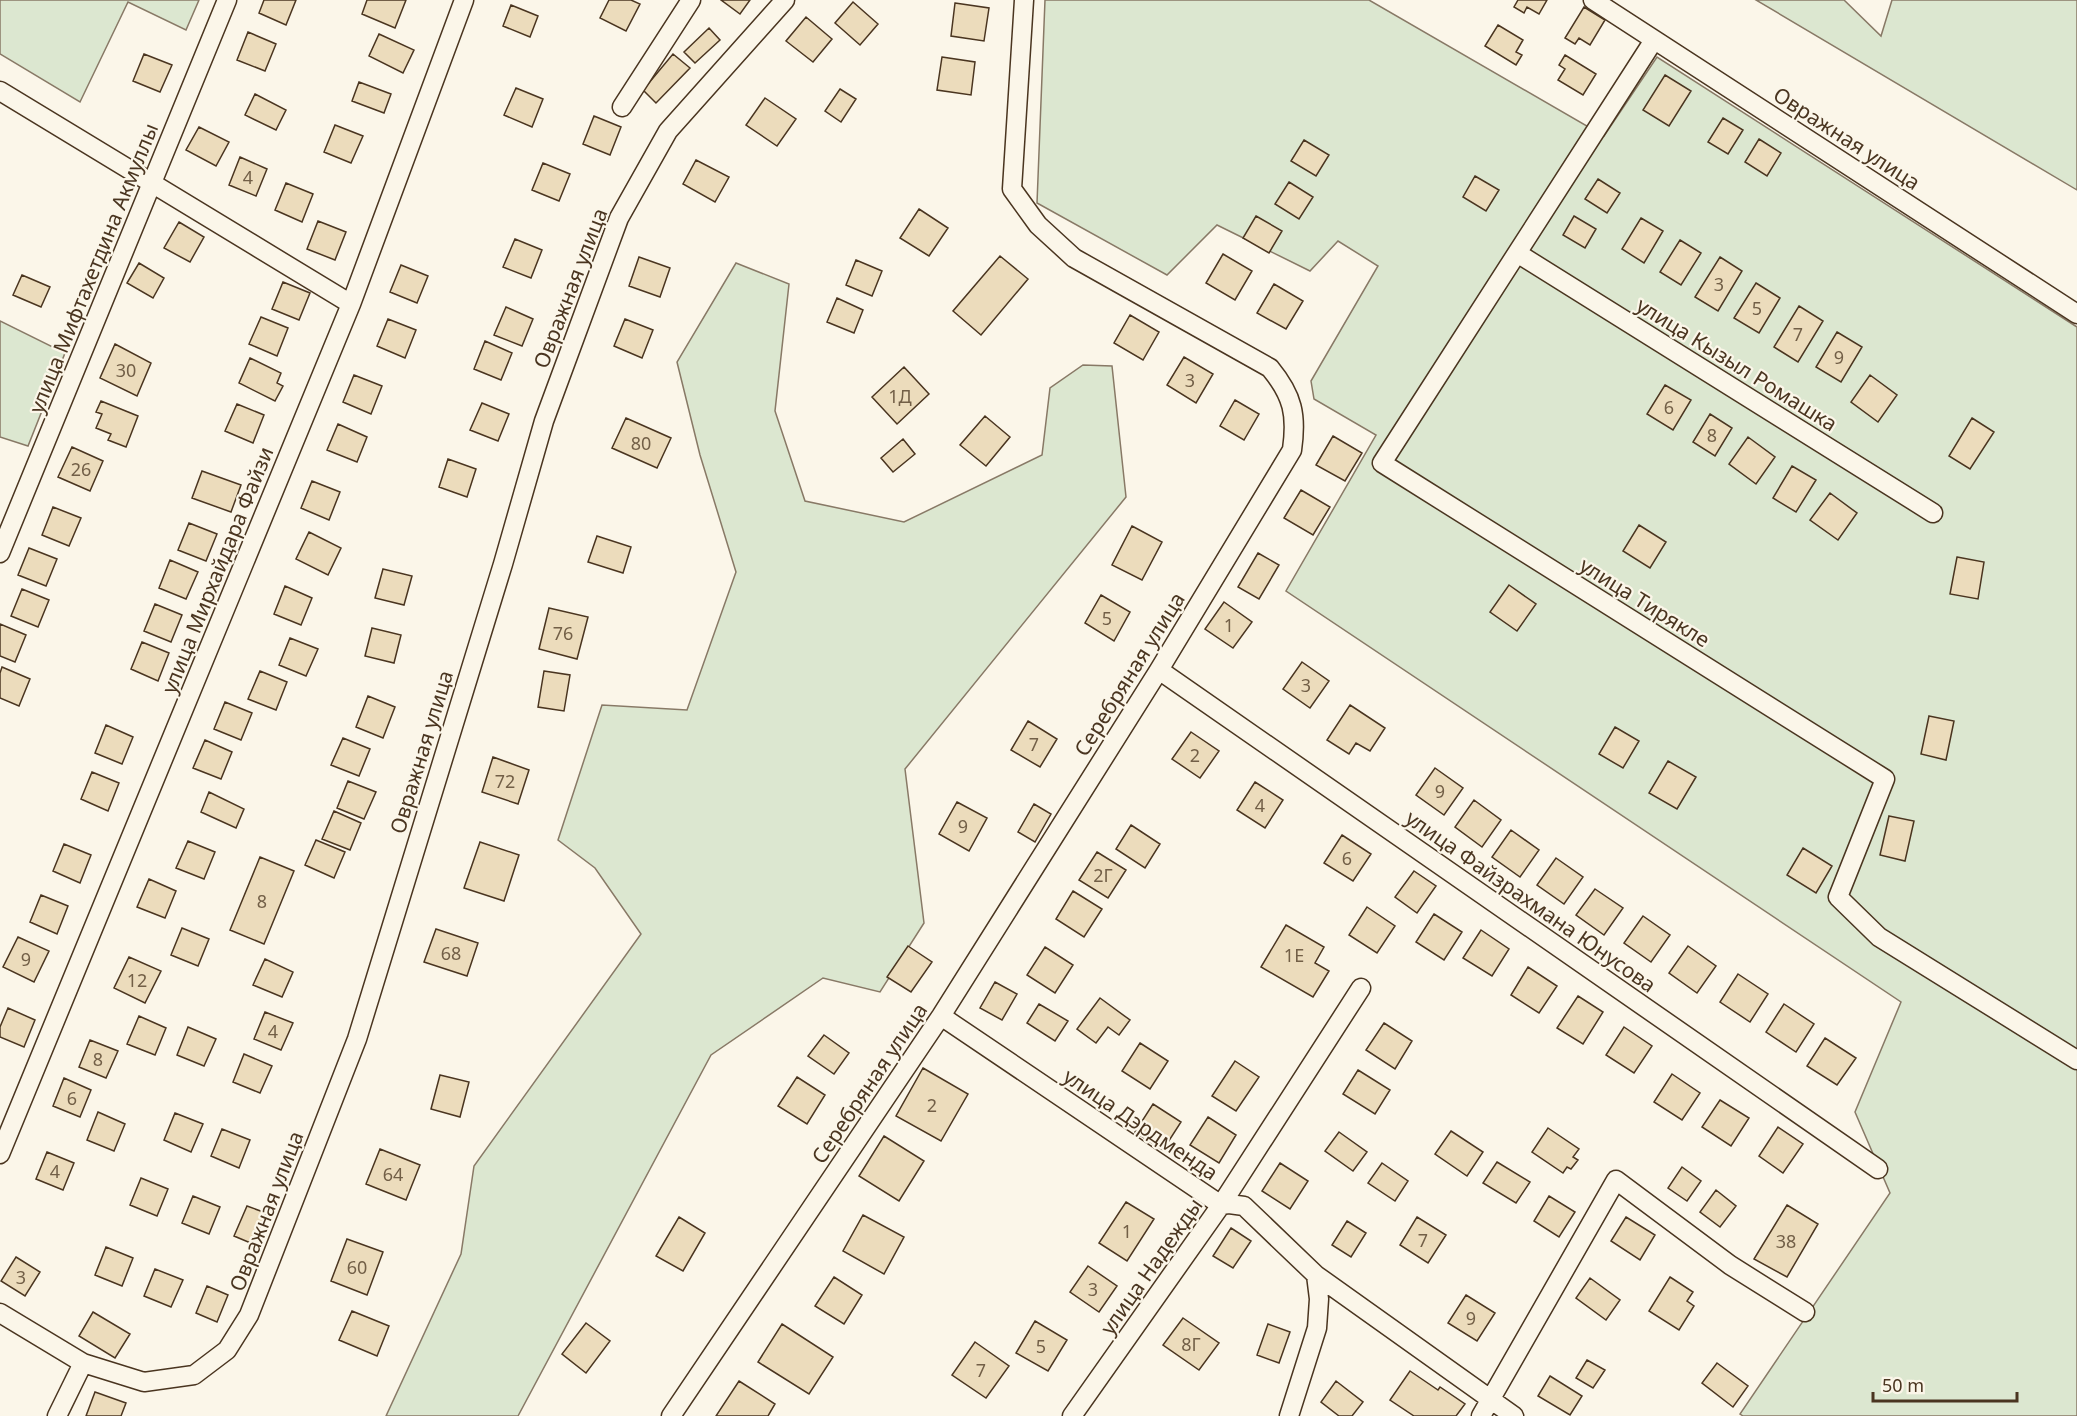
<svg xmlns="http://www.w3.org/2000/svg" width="2077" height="1416" viewBox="0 0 2077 1416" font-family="'Noto Sans',sans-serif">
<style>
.green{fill:#dce7d0;stroke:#887966;stroke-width:1.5}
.building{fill:#ecdcbc;stroke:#4a3520;stroke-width:1.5}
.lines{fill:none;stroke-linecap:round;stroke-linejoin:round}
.minor-casing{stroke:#4a3520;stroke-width:21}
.minor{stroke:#fbf6e9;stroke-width:18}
.labels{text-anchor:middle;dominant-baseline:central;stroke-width:4.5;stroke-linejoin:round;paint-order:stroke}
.number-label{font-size:18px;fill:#725f47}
.street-label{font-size:21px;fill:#4a3520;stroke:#fbf6e9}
</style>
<rect width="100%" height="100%" fill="#fbf6e9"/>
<path class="green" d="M 0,0 L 199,0 L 186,30 L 128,2 L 80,102 L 0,54 Z
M 1045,0 L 1369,0 L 1604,136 L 1657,57 L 2077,327 L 2077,1416 L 1743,1416 L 1740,1414 L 1890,1193 L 1855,1112 L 1901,1002 L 1286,591 L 1376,435 L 1314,399 L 1311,381 L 1378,266 L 1338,241 L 1310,271 L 1217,225 L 1167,275 L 1037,203 Z
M 1756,0 L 1844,0 L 1881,36 L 1892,0 L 2077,0 L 2077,190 Z
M 736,263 L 789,284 L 775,411 L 805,501 L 904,522 L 1042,455 L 1050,388 L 1083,365 L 1112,366 L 1126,497 L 905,769 L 924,923 L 880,992 L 823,978 L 711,1055 L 518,1416 L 386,1416 L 461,1254 L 474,1166 L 641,934 L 595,868 L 558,840 L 602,705 L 687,710 L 736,572 L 700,455 L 677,362 Z
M 0,321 L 65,353 L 28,446 L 0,437 Z"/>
<path class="building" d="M 264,0 L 296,0 L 286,25 L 259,13 Z
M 367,0 L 406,0 L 395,28 L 362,14 Z
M 609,0 L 631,0 L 640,4 L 626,31 L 600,18 Z
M 721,0 L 750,0 L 740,14 Z
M 1518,0 L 1547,0 L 1539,14 L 1527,7 L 1524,13 L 1514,7 Z
M 853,2 L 878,24 L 860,45 L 835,23 Z
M 955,3 L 989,8 L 984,41 L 951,36 Z
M 511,5 L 538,16 L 530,37 L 503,26 Z
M 1584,7 L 1605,20 L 1590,45 L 1579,38 L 1575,44 L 1565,38 Z
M 806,17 L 832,39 L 813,62 L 786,41 Z
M 1498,25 L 1523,40 L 1516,52 L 1522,55 L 1516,65 L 1485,46 Z
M 709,28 L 720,40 L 695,63 L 684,52 Z
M 248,32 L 276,44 L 265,71 L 237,60 Z
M 379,34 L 414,50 L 403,73 L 369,56 Z
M 144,54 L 172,65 L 160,92 L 133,81 Z
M 673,54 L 690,68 L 656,103 L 643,90 Z
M 1565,55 L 1596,74 L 1583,95 L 1558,80 L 1565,69 L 1559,65 Z
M 942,57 L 975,62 L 971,95 L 937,90 Z
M 1665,75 L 1691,91 L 1669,126 L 1643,110 Z
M 359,82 L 391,94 L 384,113 L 352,101 Z
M 516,88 L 543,99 L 532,127 L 504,115 Z
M 840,89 L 856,99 L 841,122 L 825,111 Z
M 255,94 L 286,110 L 276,130 L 245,115 Z
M 765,98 L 796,119 L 777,146 L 746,125 Z
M 594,116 L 621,127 L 610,155 L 583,144 Z
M 1723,118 L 1743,130 L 1728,154 L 1708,142 Z
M 335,125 L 363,136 L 351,163 L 324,152 Z
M 199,127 L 229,142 L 216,166 L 186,150 Z
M 1759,139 L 1781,153 L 1767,176 L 1745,162 Z
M 1304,140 L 1329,155 L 1316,176 L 1291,161 Z
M 240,157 L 267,169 L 256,196 L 229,185 Z
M 696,160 L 729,177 L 715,202 L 683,184 Z
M 543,163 L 570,174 L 559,201 L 532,190 Z
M 1475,176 L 1499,190 L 1486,211 L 1463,197 Z
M 1598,179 L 1620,193 L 1607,213 L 1585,199 Z
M 1289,182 L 1313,197 L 1299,219 L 1275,204 Z
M 286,183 L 313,194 L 302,222 L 275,210 Z
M 919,209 L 948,228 L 929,256 L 900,238 Z
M 1256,216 L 1282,231 L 1269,253 L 1243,238 Z
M 1574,216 L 1596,229 L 1585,248 L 1563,235 Z
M 1641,218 L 1663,231 L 1644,263 L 1622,249 Z
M 318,221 L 346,232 L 335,260 L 307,249 Z
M 179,222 L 204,237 L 190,262 L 164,248 Z
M 515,239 L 542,250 L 531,278 L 503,267 Z
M 1680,240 L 1701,253 L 1681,285 L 1660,272 Z
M 1223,254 L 1252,271 L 1235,300 L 1206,283 Z
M 1000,256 L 1028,279 L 981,335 L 953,311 Z
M 639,257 L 670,268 L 660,297 L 629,286 Z
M 1720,257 L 1742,271 L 1718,311 L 1695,297 Z
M 856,260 L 882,271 L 872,296 L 846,285 Z
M 139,263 L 164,278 L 153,298 L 127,283 Z
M 401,265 L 428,276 L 417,303 L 390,292 Z
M 22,275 L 50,287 L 41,307 L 13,295 Z
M 283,282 L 310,293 L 299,320 L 272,309 Z
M 1756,283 L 1780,298 L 1759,333 L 1734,318 Z
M 1274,284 L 1303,301 L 1286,329 L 1257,313 Z
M 837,298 L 863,310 L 854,333 L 827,322 Z
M 1799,306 L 1823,321 L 1798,362 L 1774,347 Z
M 506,307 L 533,319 L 522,346 L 494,335 Z
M 1130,315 L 1159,332 L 1143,360 L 1114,343 Z
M 261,317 L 288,328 L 277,356 L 249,344 Z
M 388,319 L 416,330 L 405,358 L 377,346 Z
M 625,319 L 653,330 L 642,358 L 614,346 Z
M 1837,332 L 1862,347 L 1841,382 L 1816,367 Z
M 485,341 L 512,353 L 501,380 L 474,369 Z
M 115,344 L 151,363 L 137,396 L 100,378 Z
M 1184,357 L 1213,374 L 1196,403 L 1167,385 Z
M 250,358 L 281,373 L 277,383 L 283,386 L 275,401 L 239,383 Z
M 904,367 L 929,394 L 897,424 L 872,397 Z
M 354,375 L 382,386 L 371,414 L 343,402 Z
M 1870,375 L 1897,395 L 1878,422 L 1851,402 Z
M 1665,385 L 1691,400 L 1673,430 L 1647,414 Z
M 1235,400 L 1259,414 L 1244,440 L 1220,426 Z
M 101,401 L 138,416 L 126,447 L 108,440 L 111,434 L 96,428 L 102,414 L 96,412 Z
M 482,403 L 509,414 L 498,441 L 470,430 Z
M 237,404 L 264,415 L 253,443 L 225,431 Z
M 1710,414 L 1732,428 L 1715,456 L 1693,442 Z
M 985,416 L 1010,437 L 986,466 L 960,445 Z
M 626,418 L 671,438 L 657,468 L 612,448 Z
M 1972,418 L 1994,432 L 1970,469 L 1949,456 Z
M 338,424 L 367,437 L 357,462 L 327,450 Z
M 1333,436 L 1362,453 L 1345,481 L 1316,465 Z
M 1748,437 L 1775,457 L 1756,484 L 1729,464 Z
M 903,439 L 915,454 L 893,472 L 881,458 Z
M 72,447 L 103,461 L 90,491 L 58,477 Z
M 448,459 L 476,469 L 467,497 L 439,487 Z
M 1792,466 L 1816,480 L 1796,512 L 1773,498 Z
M 202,471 L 241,485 L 231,512 L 192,498 Z
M 312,481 L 340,492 L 329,520 L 301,508 Z
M 1301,490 L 1330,507 L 1313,535 L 1284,518 Z
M 1830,493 L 1857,513 L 1838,540 L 1810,520 Z
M 53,507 L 81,518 L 69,546 L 42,535 Z
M 189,523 L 217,534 L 206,561 L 178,550 Z
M 1639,525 L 1666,542 L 1650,568 L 1623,551 Z
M 1132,526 L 1162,542 L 1142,580 L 1112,565 Z
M 309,532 L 341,548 L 328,575 L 296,559 Z
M 597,536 L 631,547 L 623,573 L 588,562 Z
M 29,548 L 57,559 L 46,586 L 18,575 Z
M 1258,553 L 1279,565 L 1259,599 L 1238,587 Z
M 1957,557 L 1984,562 L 1978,599 L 1950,594 Z
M 170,560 L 198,572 L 186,599 L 159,588 Z
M 383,569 L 412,576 L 404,605 L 375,598 Z
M 1509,585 L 1536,604 L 1517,631 L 1490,612 Z
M 285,586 L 312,598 L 301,625 L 274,614 Z
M 22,589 L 49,600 L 38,627 L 11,616 Z
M 1101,595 L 1130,612 L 1114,641 L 1085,623 Z
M 1224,602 L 1252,622 L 1233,648 L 1205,629 Z
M 155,604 L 182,615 L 171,642 L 144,631 Z
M 549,608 L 588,617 L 577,659 L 539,649 Z
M 0,624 L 26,635 L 15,662 L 0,656 Z
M 372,628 L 401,635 L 394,663 L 365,656 Z
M 290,638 L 318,649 L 306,676 L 279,665 Z
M 142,642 L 169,653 L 158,681 L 131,669 Z
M 1302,662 L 1329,681 L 1310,708 L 1283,689 Z
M 2,667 L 30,679 L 19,706 L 0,698 L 0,673 Z
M 260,671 L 287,682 L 276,710 L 248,699 Z
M 544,671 L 570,675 L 564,711 L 538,707 Z
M 368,696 L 395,707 L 383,738 L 356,727 Z
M 225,702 L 252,713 L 241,740 L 214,729 Z
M 1350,705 L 1385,728 L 1370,751 L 1356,743 L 1349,754 L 1327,740 Z
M 1929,716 L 1954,721 L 1946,760 L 1921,754 Z
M 1028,721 L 1057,739 L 1040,767 L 1011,750 Z
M 106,725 L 133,737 L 122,764 L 95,753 Z
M 1615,727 L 1639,741 L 1623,768 L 1599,754 Z
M 1191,732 L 1219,751 L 1200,778 L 1172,759 Z
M 343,738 L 370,749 L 359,776 L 331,765 Z
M 205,740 L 232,752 L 221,779 L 193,768 Z
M 493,757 L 529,770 L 518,804 L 482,792 Z
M 1668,761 L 1696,777 L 1677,809 L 1649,793 Z
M 1435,768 L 1463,788 L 1444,815 L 1416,795 Z
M 92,772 L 119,783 L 108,811 L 81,799 Z
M 348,781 L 376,792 L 364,819 L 337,808 Z
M 1255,782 L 1283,800 L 1265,828 L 1237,810 Z
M 209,792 L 244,809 L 236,828 L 201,812 Z
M 1474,800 L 1501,820 L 1482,847 L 1455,827 Z
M 957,802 L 987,818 L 969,851 L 939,834 Z
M 1034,804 L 1051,814 L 1035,842 L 1018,832 Z
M 334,811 L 361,823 L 350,850 L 322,839 Z
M 1889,816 L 1914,821 L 1905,861 L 1880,855 Z
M 1131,825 L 1160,844 L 1145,868 L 1116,849 Z
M 1511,830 L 1539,850 L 1520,877 L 1492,857 Z
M 1342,835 L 1371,854 L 1353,881 L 1324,863 Z
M 316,840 L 345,852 L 334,878 L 305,865 Z
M 188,841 L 215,852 L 204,879 L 176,868 Z
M 480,842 L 519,855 L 504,901 L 464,888 Z
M 64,844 L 91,855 L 80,883 L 53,871 Z
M 1803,848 L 1832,866 L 1816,893 L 1787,875 Z
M 1097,852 L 1126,870 L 1108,898 L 1079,880 Z
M 260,857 L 294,871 L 264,944 L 230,930 Z
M 1556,858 L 1583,877 L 1564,904 L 1537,885 Z
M 1414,871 L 1436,886 L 1417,913 L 1395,897 Z
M 149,879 L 176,891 L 165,918 L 137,907 Z
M 1595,889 L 1623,908 L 1604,935 L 1576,915 Z
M 1073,891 L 1102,909 L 1084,937 L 1056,919 Z
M 41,895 L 68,906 L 57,934 L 30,922 Z
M 1367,907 L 1395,926 L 1377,953 L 1349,935 Z
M 1434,914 L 1462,932 L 1444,960 L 1416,942 Z
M 1643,916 L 1670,935 L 1651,962 L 1624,943 Z
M 1286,925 L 1324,947 L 1315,963 L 1329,971 L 1313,997 L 1261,967 Z
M 182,928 L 209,939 L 198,966 L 171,955 Z
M 436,929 L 478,943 L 467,976 L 424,962 Z
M 1481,930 L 1509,949 L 1492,976 L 1463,958 Z
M 18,937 L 49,951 L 34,982 L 3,967 Z
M 908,946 L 932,962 L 911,992 L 887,977 Z
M 1688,946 L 1716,966 L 1697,993 L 1669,973 Z
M 1045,947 L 1073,965 L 1055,993 L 1027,975 Z
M 129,957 L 161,971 L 145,1003 L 114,988 Z
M 265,959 L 293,972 L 282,997 L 253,985 Z
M 1528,967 L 1557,986 L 1539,1013 L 1511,995 Z
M 1738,974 L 1768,994 L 1750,1022 L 1720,1002 Z
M 995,982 L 1017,994 L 1002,1020 L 980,1008 Z
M 1578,996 L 1603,1012 L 1583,1044 L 1557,1028 Z
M 1100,998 L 1130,1020 L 1119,1035 L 1108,1027 L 1096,1043 L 1077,1029 Z
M 1039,1004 L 1068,1021 L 1055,1041 L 1027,1023 Z
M 1784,1004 L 1814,1024 L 1796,1052 L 1766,1032 Z
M 8,1008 L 35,1020 L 24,1047 L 0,1037 L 0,1027 Z
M 265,1012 L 293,1023 L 281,1050 L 254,1039 Z
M 139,1016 L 166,1028 L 155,1055 L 127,1044 Z
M 1384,1023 L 1412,1041 L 1395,1069 L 1366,1050 Z
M 188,1027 L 216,1039 L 204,1066 L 177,1055 Z
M 1624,1027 L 1652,1046 L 1634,1073 L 1606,1055 Z
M 824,1035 L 849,1053 L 834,1074 L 808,1056 Z
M 1825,1038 L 1856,1058 L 1837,1085 L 1807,1066 Z
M 90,1040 L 118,1051 L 106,1078 L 79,1067 Z
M 1140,1043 L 1168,1061 L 1150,1089 L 1122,1071 Z
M 244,1054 L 272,1066 L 260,1093 L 233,1082 Z
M 1235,1061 L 1259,1077 L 1236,1111 L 1212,1096 Z
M 923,1068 L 968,1094 L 941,1141 L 896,1116 Z
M 1358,1070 L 1390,1090 L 1375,1114 L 1343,1094 Z
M 1672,1074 L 1700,1093 L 1682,1120 L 1654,1102 Z
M 440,1075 L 469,1082 L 460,1117 L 431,1109 Z
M 797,1077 L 825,1095 L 807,1124 L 778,1106 Z
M 64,1078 L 91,1090 L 80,1117 L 53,1106 Z
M 1720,1100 L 1749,1118 L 1731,1146 L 1702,1127 Z
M 1153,1104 L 1181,1122 L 1163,1150 L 1135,1132 Z
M 98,1112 L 125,1124 L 114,1151 L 87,1140 Z
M 175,1113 L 203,1124 L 191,1152 L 164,1140 Z
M 1208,1117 L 1236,1135 L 1219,1163 L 1190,1145 Z
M 1778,1127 L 1803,1144 L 1783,1173 L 1759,1156 Z
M 1548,1128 L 1579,1149 L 1573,1157 L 1578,1160 L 1571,1169 L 1567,1167 L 1563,1173 L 1532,1152 Z
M 222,1129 L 250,1140 L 239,1168 L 211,1156 Z
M 1451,1131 L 1483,1152 L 1467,1176 L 1435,1154 Z
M 1339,1132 L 1367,1152 L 1353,1171 L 1325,1151 Z
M 884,1136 L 924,1161 L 899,1201 L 859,1176 Z
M 380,1149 L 420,1165 L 406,1200 L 366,1184 Z
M 47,1152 L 74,1163 L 63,1190 L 36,1179 Z
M 1497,1162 L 1530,1182 L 1516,1203 L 1483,1183 Z
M 1280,1163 L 1308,1181 L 1290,1209 L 1262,1191 Z
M 1382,1163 L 1408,1181 L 1395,1201 L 1368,1183 Z
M 1682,1167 L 1701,1181 L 1687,1201 L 1668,1188 Z
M 141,1178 L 168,1189 L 157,1216 L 130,1205 Z
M 1716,1190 L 1736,1206 L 1720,1227 L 1700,1212 Z
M 193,1196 L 220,1207 L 209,1234 L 182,1223 Z
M 1549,1196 L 1575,1212 L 1559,1237 L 1534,1221 Z
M 1126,1202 L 1154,1219 L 1127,1261 L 1099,1243 Z
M 1787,1205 L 1818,1224 L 1787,1277 L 1754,1259 Z
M 247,1206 L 266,1213 L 253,1244 L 234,1236 Z
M 863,1215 L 904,1237 L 884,1274 L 843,1251 Z
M 679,1217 L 705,1233 L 683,1271 L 656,1256 Z
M 1417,1217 L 1446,1235 L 1428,1263 L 1400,1245 Z
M 1626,1217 L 1655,1235 L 1640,1260 L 1611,1241 Z
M 1347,1221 L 1366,1233 L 1351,1257 L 1332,1245 Z
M 1231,1228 L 1251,1241 L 1233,1268 L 1213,1256 Z
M 347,1239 L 383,1252 L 367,1295 L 331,1281 Z
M 106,1247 L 133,1258 L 122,1286 L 95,1275 Z
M 16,1257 L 40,1272 L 25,1296 L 1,1281 Z
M 1088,1266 L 1117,1286 L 1099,1312 L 1070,1292 Z
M 155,1269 L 183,1280 L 171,1307 L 144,1296 Z
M 834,1277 L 862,1295 L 844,1324 L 815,1306 Z
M 1670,1277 L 1693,1292 L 1687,1301 L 1694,1306 L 1679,1330 L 1649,1311 Z
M 1590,1278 L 1620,1300 L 1606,1320 L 1576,1298 Z
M 207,1286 L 228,1295 L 217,1322 L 196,1313 Z
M 1466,1295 L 1495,1313 L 1477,1341 L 1448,1323 Z
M 352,1311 L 389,1326 L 377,1356 L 339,1340 Z
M 93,1312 L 130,1334 L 115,1358 L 79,1336 Z
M 1183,1318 L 1219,1343 L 1199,1370 L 1163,1345 Z
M 1035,1321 L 1067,1340 L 1048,1371 L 1016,1353 Z
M 586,1323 L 610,1341 L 586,1373 L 562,1354 Z
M 782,1324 L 833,1357 L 809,1394 L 758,1362 Z
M 1268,1324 L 1290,1332 L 1279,1363 L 1257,1355 Z
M 975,1342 L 1009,1366 L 986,1398 L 952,1375 Z
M 1587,1360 L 1605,1370 L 1593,1388 L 1576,1378 Z
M 1717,1363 L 1748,1386 L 1733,1407 L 1702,1383 Z
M 1410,1371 L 1438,1390 L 1440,1387 L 1465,1404 L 1456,1416 L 1414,1416 L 1390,1400 Z
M 1550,1376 L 1582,1396 L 1570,1415 L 1538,1396 Z
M 739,1381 L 775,1404 L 768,1416 L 716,1416 Z
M 1336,1381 L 1363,1402 L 1352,1416 L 1339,1416 L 1321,1402 Z
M 95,1392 L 126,1403 L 121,1416 L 86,1416 Z"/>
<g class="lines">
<g class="minor-casing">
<path id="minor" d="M 1593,0 L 2077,314
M 1654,40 L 1382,463 L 1885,779 L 1838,897 L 1879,937 L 2077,1060
M 0,91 L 351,304
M 622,107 L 691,0
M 1517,253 L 1933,513
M 0,553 L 227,0
M 1159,670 L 1878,1169
M 941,1016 L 1221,1205 L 1229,1204 L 1244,1206 L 1316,1275 L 1514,1416
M 0,1154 L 351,304 L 464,0
M 0,1313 L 83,1363
M 57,1416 L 83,1363 L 144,1382 L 194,1375 L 227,1350 L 249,1315 L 357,1039 L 503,564 L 544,421 L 619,218 L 668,131 L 785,0
M 671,1416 L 941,1016 L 1159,670 L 1292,450 C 1297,415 1293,396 1270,368 L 1074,258 L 1038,225 L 1012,189 L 1024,0
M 1072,1416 L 1221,1205 L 1361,988
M 1289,1416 L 1317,1328 L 1319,1299 L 1316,1275
M 1481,1416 L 1616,1180 L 1730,1265 L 1805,1312"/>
</g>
<use href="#minor" class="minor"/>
</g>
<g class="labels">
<g class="number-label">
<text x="248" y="177">4</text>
<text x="1719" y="284">3</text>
<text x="1757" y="308">5</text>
<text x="1798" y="334">7</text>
<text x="1839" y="357">9</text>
<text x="126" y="370">30</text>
<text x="1190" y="380">3</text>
<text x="900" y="396">1Д</text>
<text x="1669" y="407">6</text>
<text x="1712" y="435">8</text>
<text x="641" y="443">80</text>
<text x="81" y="469">26</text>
<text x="1107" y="618">5</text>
<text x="1229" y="625">1</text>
<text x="563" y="633">76</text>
<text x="1306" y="685">3</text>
<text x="1034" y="744">7</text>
<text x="1195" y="755">2</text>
<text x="505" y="781">72</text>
<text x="1440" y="791">9</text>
<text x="1260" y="805">4</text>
<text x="963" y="826">9</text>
<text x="1347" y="858">6</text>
<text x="1103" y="875">2Г</text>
<text x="262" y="901">8</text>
<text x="451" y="953">68</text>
<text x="1294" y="955">1Е</text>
<text x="26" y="959">9</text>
<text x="137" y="980">12</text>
<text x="273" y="1031">4</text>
<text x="98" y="1059">8</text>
<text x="72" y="1098">6</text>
<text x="932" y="1105">2</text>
<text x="55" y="1171">4</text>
<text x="393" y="1174">64</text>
<text x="1127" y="1231">1</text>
<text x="1423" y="1240">7</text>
<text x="1786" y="1241">38</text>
<text x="357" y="1267">60</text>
<text x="21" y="1277">3</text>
<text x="1093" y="1289">3</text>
<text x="1471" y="1318">9</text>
<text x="1191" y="1344">8Г</text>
<text x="1041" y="1346">5</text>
<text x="981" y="1370">7</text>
</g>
<g class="street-label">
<text transform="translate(1847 138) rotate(33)">Овражная улица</text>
<text transform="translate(93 268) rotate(-68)">улица Мифтахетдина Акмуллы</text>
<text transform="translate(570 288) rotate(-69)">Овражная улица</text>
<text transform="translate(1737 364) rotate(32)">улица Кызыл Ромашка</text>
<text transform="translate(217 570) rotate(-68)">улица Мирхайдара Файзи</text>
<text transform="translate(1645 602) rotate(32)">улица Тирякле</text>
<text transform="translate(1129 674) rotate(-58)">Серебряная улица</text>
<text transform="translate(421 752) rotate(-73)">Овражная улица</text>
<text transform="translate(1531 901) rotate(35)">улица Файзрахмана Юнусова</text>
<text transform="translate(869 1083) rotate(-56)">Серебряная улица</text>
<text transform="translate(1141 1124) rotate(34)">улица Дэрдменда</text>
<text transform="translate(266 1211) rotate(-69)">Овражная улица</text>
<text transform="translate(1151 1266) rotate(-55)">улица Надежды</text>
</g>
</g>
<path d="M1873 1392v9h144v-9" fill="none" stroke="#4a3520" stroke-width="3"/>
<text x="1882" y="1392" font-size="18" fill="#4a3520" stroke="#fbf6e9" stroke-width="4.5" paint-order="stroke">50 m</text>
</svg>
